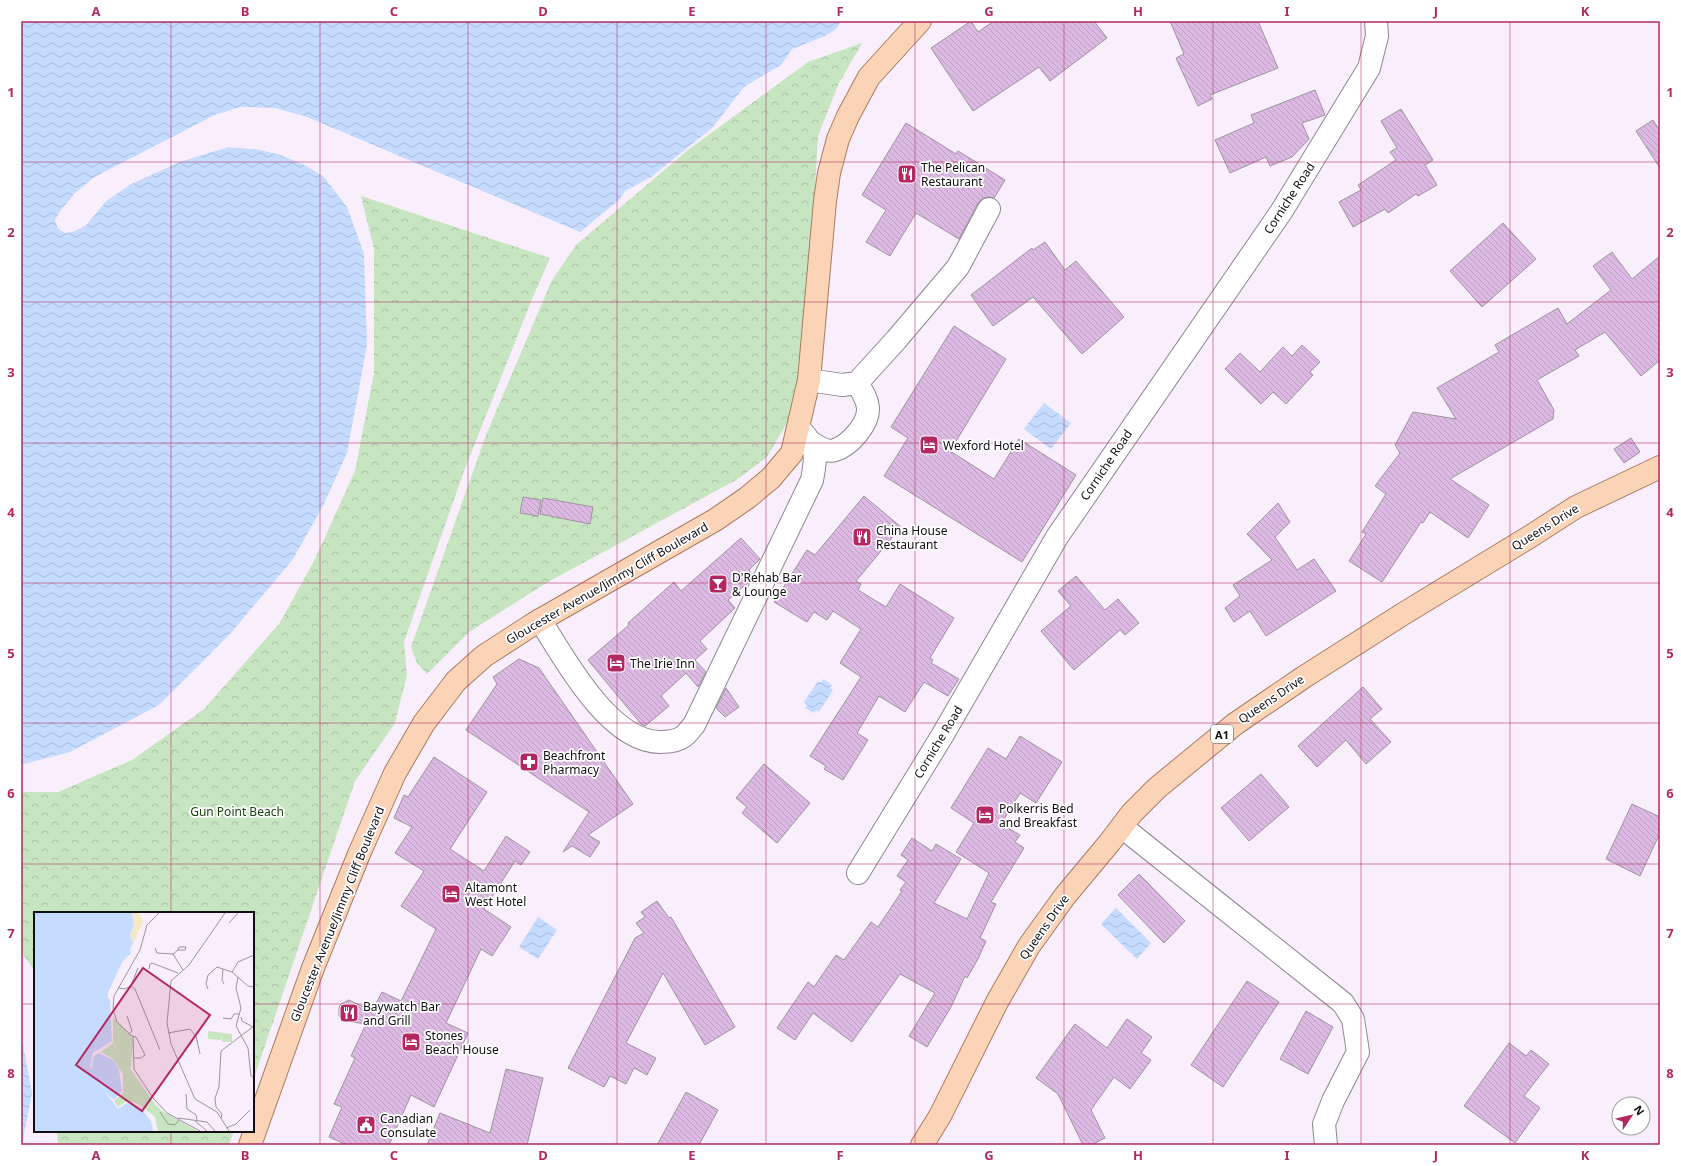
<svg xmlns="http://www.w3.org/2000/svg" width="1681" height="1166" viewBox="0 0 1681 1166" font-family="'Noto Sans',sans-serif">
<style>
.park{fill:url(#park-crowns)}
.water{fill:url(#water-waves)}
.pier{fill:#f9eefb}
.building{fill:url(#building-back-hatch);stroke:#9d949f}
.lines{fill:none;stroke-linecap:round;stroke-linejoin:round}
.minor-casing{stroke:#8f8691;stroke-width:24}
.major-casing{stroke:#a77c5f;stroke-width:24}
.minor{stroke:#fff;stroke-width:22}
.major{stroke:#fbd4b8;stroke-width:22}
.grid{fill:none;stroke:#b42861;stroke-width:1;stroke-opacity:0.55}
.labels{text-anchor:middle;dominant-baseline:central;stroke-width:3.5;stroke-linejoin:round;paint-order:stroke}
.shield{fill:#fff;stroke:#585659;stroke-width:1}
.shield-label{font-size:11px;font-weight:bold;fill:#110e12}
.poi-label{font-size:12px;fill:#110e12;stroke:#fff;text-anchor:start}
.street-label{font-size:12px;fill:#110e12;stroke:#fff}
.park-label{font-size:12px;fill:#16450d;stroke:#fff}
.inset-road{fill:none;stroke:#9c949e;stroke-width:1}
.view{fill:#b42861;fill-opacity:0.15;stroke:#b42861;stroke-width:2}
.inset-edge{fill:none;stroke:#110e12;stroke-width:2}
.neatline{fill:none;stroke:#b42861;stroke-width:1.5}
.grid-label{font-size:13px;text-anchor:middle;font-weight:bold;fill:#b42861}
</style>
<defs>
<pattern id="park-crowns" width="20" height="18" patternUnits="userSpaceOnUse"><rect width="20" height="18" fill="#c7e5c1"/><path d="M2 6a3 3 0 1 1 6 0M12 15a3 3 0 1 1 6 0" fill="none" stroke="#aac3a5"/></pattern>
<pattern id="water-waves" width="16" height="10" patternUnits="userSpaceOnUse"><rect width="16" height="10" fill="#c5dbff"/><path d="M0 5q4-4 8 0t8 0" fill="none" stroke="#a8bbda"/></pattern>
<pattern id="building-back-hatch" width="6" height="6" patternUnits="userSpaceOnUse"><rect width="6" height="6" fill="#ddbae3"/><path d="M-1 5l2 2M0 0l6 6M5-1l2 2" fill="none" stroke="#bd9fc2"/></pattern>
</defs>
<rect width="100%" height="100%" fill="#f9eefb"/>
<path class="park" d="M 862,43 L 838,85 L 818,136 L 804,380 L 792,414 L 767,457 L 738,479 L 548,582 L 469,632 L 427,674 L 417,663 L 411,647 L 486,435 L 551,282 L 576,245 L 688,150 L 808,62 Z
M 361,196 L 550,258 L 532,299 L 464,471 L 404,642 L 407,675 L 395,723 L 355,781 L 253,1081 L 253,913 L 35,913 L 35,971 L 21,952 L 21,792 L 58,792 L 132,760 L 204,709 L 279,624 L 314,561 L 355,471 L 374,373 L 374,249 Z
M 57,1131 L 234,1131 L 229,1145 L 58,1145 Z"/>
<path class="water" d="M 21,21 L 841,21 L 836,29 L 825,36 L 792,49 L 781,65 L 744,87 L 712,128 L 651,177 L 625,191 L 619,200 L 580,232 L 304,116 L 274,108 L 241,107 L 215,115 L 95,177 L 75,193 L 55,220 L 58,228 L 65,233 L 75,231 L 86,225 L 106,201 L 131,184 L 179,162 L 228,147 L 255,149 L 278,154 L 303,164 L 323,176 L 347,207 L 364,254 L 367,345 L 347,453 L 323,506 L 293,559 L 230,634 L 159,705 L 70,752 L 24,764 L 21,764 Z
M 1044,403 L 1071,423 L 1051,449 L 1024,429 Z
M 823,679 L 832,685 L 830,688 L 833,690 L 819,712 L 816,710 L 814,713 L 805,708 L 807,705 L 804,702 L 818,681 L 821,683 Z
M 1116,908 L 1151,943 L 1137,959 L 1101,924 Z
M 538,917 L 557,930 L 538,959 L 519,947 Z
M 21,1034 L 32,1093 L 22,1145 L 21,1145 Z"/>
<path class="pier" d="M 241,107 L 274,108 L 304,116 L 576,231 L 575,233 L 303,118 L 273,110 L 241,109 L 215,117 L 96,179 L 76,195 L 62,211 L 58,220 L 60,227 L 66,231 L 75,229 L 84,223 L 105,200 L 130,182 L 178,160 L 227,145 L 255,147 L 279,152 L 303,162 L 327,178 L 303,164 L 278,154 L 255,149 L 228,147 L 179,162 L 131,184 L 106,201 L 86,225 L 75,231 L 65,233 L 58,228 L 55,220 L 61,210 L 75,193 L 95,177 L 215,115 Z"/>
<path class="building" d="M 971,21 L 978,32 L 994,21 L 1094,21 L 1107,38 L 1050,81 L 1039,67 L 973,111 L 931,48 Z
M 1170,21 L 1258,21 L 1278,68 L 1210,95 L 1212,99 L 1198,106 L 1176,58 L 1184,54 Z
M 1315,90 L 1325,115 L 1302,123 L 1309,139 L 1292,157 L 1270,166 L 1266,157 L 1230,173 L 1215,140 L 1254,123 L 1251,115 Z
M 1401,109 L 1433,160 L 1425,165 L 1437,185 L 1418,196 L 1416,194 L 1388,213 L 1385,209 L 1353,227 L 1339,202 L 1361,190 L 1358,185 L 1396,160 L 1390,152 L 1397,148 L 1381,121 Z
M 1653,120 L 1660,131 L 1660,168 L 1636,131 Z
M 906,123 L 956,154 L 958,151 L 1005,180 L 994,198 L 988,197 L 983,198 L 978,203 L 959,239 L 916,213 L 890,256 L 866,242 L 886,210 L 862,195 Z
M 1503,223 L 1536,259 L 1482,307 L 1450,271 Z
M 1045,242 L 1065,270 L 1076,261 L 1124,317 L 1082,354 L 1033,297 L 993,326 L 971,295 L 1032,248 L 1033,250 Z
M 1612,252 L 1632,279 L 1660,256 L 1660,360 L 1641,376 L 1605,332 L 1575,350 L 1579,356 L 1537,380 L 1554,410 L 1553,419 L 1450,479 L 1489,505 L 1468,538 L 1430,512 L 1423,523 L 1421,522 L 1382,582 L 1349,561 L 1366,534 L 1362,532 L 1386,494 L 1375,486 L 1400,453 L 1395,445 L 1413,412 L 1456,419 L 1437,388 L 1499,352 L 1495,345 L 1558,308 L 1567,324 L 1611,290 L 1593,266 Z
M 954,326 L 1006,359 L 950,451 L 994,479 L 1019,439 L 1076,475 L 1022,562 L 884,476 L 908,438 L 891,427 Z
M 1302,345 L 1320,362 L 1310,372 L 1313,375 L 1286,404 L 1273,392 L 1261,404 L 1225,369 L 1240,353 L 1260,372 L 1283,347 L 1292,356 Z
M 1631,438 L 1640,452 L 1624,463 L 1614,449 Z
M 864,496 L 901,527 L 856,581 L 861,584 L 858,590 L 886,607 L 900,584 L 954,618 L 930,658 L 933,660 L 931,663 L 959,679 L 948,696 L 924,682 L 905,712 L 879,696 L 857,733 L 868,740 L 843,780 L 824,769 L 826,766 L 810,756 L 861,677 L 840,663 L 861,629 L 833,611 L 827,620 L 814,612 L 807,622 L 774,602 L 807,550 L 815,555 Z
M 523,497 L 541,500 L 538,516 L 520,513 Z
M 543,498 L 593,507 L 590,524 L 540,514 Z
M 1278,503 L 1290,522 L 1275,537 L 1297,570 L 1314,559 L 1336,591 L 1266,636 L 1250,611 L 1234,622 L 1225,608 L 1240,596 L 1233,585 L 1272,560 L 1247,534 Z
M 741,538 L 760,559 L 749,570 L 752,575 L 749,582 L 728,600 L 735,608 L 700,641 L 707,649 L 695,660 L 706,672 L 698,687 L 686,673 L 661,696 L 669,706 L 645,726 L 641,724 L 588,660 L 629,625 L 628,623 L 674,582 L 681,591 Z
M 1076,576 L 1105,610 L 1118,599 L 1139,623 L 1125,635 L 1120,630 L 1074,670 L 1041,631 L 1071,606 L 1058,591 Z
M 519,659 L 539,668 L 633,804 L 588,835 L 600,842 L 590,857 L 572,846 L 563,852 L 589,812 L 466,730 L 497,684 L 493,677 Z
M 1363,687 L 1382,709 L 1370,719 L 1391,742 L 1366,764 L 1346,740 L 1317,767 L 1298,746 Z
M 726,688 L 739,707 L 725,717 L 716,708 Z
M 1020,736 L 1062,762 L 1036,803 L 1020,793 L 1001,824 L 1020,835 L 1015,842 L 1024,848 L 991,902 L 996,904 L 980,938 L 986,941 L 978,959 L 967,978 L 965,976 L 951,1007 L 927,1047 L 909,1036 L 935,993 L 900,974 L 852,1042 L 813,1013 L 795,1040 L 777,1028 L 808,982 L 814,987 L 836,955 L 844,960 L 871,922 L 878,927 L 902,891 L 900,890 L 906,882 L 897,876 L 908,860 L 901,855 L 912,838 L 932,851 L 936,844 L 961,859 L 934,903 L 967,919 L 989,873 L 956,852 L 974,823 L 951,808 L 988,748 L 1006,759 Z
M 434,757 L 487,792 L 450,849 L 484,871 L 506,836 L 530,852 L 521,865 L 515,861 L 484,909 L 511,927 L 492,956 L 481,949 L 446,1023 L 468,1033 L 434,1107 L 411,1095 L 389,1145 L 347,1145 L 329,1137 L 342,1107 L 334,1104 L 355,1058 L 351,1056 L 366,1024 L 346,1021 L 339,1016 L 339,1007 L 341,1004 L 349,1000 L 372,1011 L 382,992 L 401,1001 L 436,929 L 401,906 L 424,871 L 395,853 L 412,827 L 394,818 L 404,795 L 408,797 Z
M 764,764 L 810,803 L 777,843 L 742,813 L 747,807 L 736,798 Z
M 1261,774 L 1289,807 L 1249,841 L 1221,808 Z
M 1632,804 L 1660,817 L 1660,833 L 1640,876 L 1606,859 Z
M 1139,874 L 1185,921 L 1164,943 L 1118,895 Z
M 657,901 L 669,918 L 671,917 L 735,1027 L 705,1045 L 663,973 L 626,1043 L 656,1058 L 647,1075 L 634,1068 L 626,1084 L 610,1076 L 604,1087 L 568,1068 L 635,938 L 644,933 L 636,923 L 645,917 L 641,912 Z
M 1247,981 L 1279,1002 L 1223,1087 L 1191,1065 Z
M 1306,1011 L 1333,1027 L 1308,1074 L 1280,1059 Z
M 1127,1019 L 1152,1037 L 1141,1053 L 1151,1060 L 1130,1089 L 1114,1077 L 1091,1110 L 1105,1138 L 1091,1145 L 1083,1145 L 1058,1094 L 1036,1078 L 1075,1024 L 1107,1048 Z
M 1509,1043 L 1526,1056 L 1531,1050 L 1549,1064 L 1524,1096 L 1540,1108 L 1515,1143 L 1464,1106 Z
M 506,1069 L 543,1078 L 527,1145 L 427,1145 L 440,1113 L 490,1133 Z
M 686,1092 L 718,1110 L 699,1145 L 657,1145 Z"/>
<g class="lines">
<g class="minor-casing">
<path id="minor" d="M 809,380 L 842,385 L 857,383 L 896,340 L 958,267 L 989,209
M 812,443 C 818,447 827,453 835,450 C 849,446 869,424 868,408 C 867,398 862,391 857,383
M 540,620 C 564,658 609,742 660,742 C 668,742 678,741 684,736 C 688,733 691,728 694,725 L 812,480 C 817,453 817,449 799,428
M 1122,827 L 1343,1003 L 1353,1019 L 1358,1052 L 1333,1101 L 1324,1124 L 1326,1145
M 858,873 L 942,736 L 1057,537 L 1281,212 L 1369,68 L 1377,36 L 1376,21"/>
</g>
<g class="major-casing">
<path id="major" d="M 250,1145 L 313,968 L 359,854 L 395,773 L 424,723 L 456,681 L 484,656 L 535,623 L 715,520 L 747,498 L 771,478 L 792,453 L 809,380 L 825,201 L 829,173 L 838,139 L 848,116 L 869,77 L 920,21
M 922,1145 L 940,1116 L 997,1002 L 1029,946 L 1065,896 L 1110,842 L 1132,813 L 1157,788 L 1235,724 L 1304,677 L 1403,614 L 1531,536 L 1576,507 L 1660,467"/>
</g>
<use href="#minor" class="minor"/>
<use href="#major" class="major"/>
</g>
<path class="grid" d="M 171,21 L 171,913M 320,21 L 320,1145M 468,21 L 468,1145M 617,21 L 617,1145M 766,21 L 766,1145M 915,21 L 915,1145M 1064,21 L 1064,1145M 1213,21 L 1213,1145M 1361,21 L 1361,1145M 1510,21 L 1510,1145M 21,162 L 1660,162M 21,302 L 1660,302M 21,443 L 1660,443M 21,583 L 1660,583M 21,723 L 1660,723M 21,864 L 1660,864M 21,1004 L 35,1004M 253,1004 L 1660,1004M 171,1131 L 171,1145"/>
<defs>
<g id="restaurant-square" transform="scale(1)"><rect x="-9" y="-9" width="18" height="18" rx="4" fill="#b42861" stroke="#fff"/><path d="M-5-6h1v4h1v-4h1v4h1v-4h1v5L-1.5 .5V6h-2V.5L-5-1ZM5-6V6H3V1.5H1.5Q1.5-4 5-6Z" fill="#fff"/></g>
<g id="hotel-square" transform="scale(1)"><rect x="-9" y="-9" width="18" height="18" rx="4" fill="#b42861" stroke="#fff"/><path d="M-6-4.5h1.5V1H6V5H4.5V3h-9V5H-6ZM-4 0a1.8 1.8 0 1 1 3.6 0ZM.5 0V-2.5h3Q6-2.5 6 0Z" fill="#fff"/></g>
<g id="bar-square" transform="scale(1)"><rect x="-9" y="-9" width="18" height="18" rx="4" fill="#b42861" stroke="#fff"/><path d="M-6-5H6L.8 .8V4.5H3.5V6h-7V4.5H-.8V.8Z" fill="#fff"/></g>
<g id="pharmacy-square" transform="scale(1)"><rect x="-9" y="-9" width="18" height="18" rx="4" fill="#b42861" stroke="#fff"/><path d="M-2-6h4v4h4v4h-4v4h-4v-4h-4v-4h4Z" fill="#fff"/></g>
<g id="civic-square" transform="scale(1)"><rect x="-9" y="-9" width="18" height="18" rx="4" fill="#b42861" stroke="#fff"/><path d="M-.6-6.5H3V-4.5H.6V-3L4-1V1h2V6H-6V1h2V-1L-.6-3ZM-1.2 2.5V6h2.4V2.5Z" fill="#fff"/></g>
</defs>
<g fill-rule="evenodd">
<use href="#restaurant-square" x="907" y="174"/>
<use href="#hotel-square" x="929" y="445"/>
<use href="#restaurant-square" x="862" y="537"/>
<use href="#bar-square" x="718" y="584"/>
<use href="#hotel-square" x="616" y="663"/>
<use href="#pharmacy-square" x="529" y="762"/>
<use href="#hotel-square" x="985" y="815"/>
<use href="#hotel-square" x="451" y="894"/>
<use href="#restaurant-square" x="349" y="1013"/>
<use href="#hotel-square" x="411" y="1042"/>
<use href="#civic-square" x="366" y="1125"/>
</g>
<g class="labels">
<rect class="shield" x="1211" y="725" width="22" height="18" rx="3"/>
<g class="shield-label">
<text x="1222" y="734">A1</text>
</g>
<g class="poi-label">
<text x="921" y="167">The Pelican<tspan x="921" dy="14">Restaurant</tspan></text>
<text x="943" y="445">Wexford Hotel</text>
<text x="876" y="530">China House<tspan x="876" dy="14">Restaurant</tspan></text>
<text x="732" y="577">D'Rehab Bar<tspan x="732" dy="14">&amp; Lounge</tspan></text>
<text x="630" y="663">The Irie Inn</text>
<text x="543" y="755">Beachfront<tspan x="543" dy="14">Pharmacy</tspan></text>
<text x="999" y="808">Polkerris Bed<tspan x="999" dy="14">and Breakfast</tspan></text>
<text x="465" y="887">Altamont<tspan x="465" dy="14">West Hotel</tspan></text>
<text x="363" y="1006">Baywatch Bar<tspan x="363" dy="14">and Grill</tspan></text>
<text x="425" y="1035">Stones<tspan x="425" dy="14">Beach House</tspan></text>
<text x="380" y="1118">Canadian<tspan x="380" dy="14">Consulate</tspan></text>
</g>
<g class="street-label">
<text transform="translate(1289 198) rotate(-57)">Corniche Road</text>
<text transform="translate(1106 465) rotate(-56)">Corniche Road</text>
<text transform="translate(1545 527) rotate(-32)">Queens Drive</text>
<text transform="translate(607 583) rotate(-30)">Gloucester Avenue/Jimmy Cliff Boulevard</text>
<text transform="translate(1271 699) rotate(-34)">Queens Drive</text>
<text transform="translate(938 742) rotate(-59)">Corniche Road</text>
<text transform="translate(337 914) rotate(-68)">Gloucester Avenue/Jimmy Cliff Boulevard</text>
<text transform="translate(1044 927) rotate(-55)">Queens Drive</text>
</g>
<g class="park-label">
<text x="237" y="811">Gun Point Beach</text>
</g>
</g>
<g transform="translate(34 912)">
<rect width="220" height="220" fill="#f9eefb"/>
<path d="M 98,1 L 105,1 L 109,10 L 99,32 L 96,23 L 100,13 Z" fill="#f3e9c4"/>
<path d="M 79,105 L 96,122 L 99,129 L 97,155 L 95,155 L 121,192 L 128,199 L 164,219 L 124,219 L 121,205 L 109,195 L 99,190 L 91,190 L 84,195 L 80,189 L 89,181 L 89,162 L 78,146 L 67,140 L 79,131 L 85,141 L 79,129 Z" fill="#c7e5c1"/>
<path d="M 174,119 L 198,122 L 198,130 L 188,130 L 188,124 L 187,128 L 174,127 Z" fill="#c7e5c1"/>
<path d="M 0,1 L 98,1 L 100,13 L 96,23 L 99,32 L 96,36 L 97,41 L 88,50 L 74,81 L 74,87 L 76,87 L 78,129 L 59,141 L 56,156 L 58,157 L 59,145 L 65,141 L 79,148 L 85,158 L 88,179 L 80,188 L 72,181 L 84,197 L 93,191 L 106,195 L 117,209 L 119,219 L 0,219 Z" fill="#c5dbff"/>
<path d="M 78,129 L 59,145 L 56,158 L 59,141 Z" fill="#f9eefb"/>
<path class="inset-road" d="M 125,1 L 113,13 L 106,38 L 80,84 L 79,97 L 83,110 L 99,125 L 100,157 L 119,186 L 133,201 L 166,219M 191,1 L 155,53 L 137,69 L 133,111 L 137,132 L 161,187 L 183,200 L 195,219M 195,11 L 204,1M 121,36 L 123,41 L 139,42 L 149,58M 139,42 L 144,38 L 151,38 L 152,35 L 145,35 L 144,38M 115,57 L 116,52 L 118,51 L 144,61M 189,57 L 188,68 L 190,72M 198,60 L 204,50 L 220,43M 204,65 L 202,76 L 207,96 L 202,114 L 214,136 L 217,164 L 220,166M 97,74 L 104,56M 84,76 L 91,77 L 97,74 L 101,77 L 126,138M 174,77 L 172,72 L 174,63 L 183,55 L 198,60 L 214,74 L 220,75M 93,104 L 98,119 L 96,121M 207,105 L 208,109 L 219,115M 189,106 L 197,107 L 200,102 L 206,102M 134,121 L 156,117 L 162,124 L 166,142M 98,124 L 102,125 L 111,143 L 107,146 L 99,146M 152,182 L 153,197 L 162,203 L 163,208M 126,200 L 134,212 L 141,213 L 145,208M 144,206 L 173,210 L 181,219M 187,206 L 188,202 L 182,195 L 181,186 L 185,175 L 187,139 L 220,114M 161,209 L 173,219M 192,216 L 202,212 L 216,198"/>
<path class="view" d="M 109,56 L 176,103 L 108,199 L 42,153 Z"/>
<rect width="220" height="220" class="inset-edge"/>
</g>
<rect width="1681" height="1166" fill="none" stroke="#ffffff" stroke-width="44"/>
<g transform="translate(1631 1116) rotate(55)"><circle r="19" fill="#ffffff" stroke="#a09fa0"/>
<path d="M0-3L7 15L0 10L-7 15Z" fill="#b42861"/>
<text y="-6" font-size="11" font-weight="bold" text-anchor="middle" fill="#110e12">N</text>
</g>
<rect x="22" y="22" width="1637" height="1122" class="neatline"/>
<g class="grid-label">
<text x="96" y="16">A</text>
<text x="245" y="16">B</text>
<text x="394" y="16">C</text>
<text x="543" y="16">D</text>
<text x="692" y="16">E</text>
<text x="840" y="16">F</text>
<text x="989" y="16">G</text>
<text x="1138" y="16">H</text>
<text x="1287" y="16">I</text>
<text x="1436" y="16">J</text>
<text x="1585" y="16">K</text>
<text x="11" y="97">1</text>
<text x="1670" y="97">1</text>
<text x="11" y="237">2</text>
<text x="1670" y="237">2</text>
<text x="11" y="377">3</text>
<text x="1670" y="377">3</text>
<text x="11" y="517">4</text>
<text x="1670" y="517">4</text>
<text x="11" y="658">5</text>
<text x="1670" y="658">5</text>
<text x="11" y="798">6</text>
<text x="1670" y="798">6</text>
<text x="11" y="938">7</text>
<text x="1670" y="938">7</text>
<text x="11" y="1078">8</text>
<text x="1670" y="1078">8</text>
<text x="96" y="1160">A</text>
<text x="245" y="1160">B</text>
<text x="394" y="1160">C</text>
<text x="543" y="1160">D</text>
<text x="692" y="1160">E</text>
<text x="840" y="1160">F</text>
<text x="989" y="1160">G</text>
<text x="1138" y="1160">H</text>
<text x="1287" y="1160">I</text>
<text x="1436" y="1160">J</text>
<text x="1585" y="1160">K</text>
</g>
</svg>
